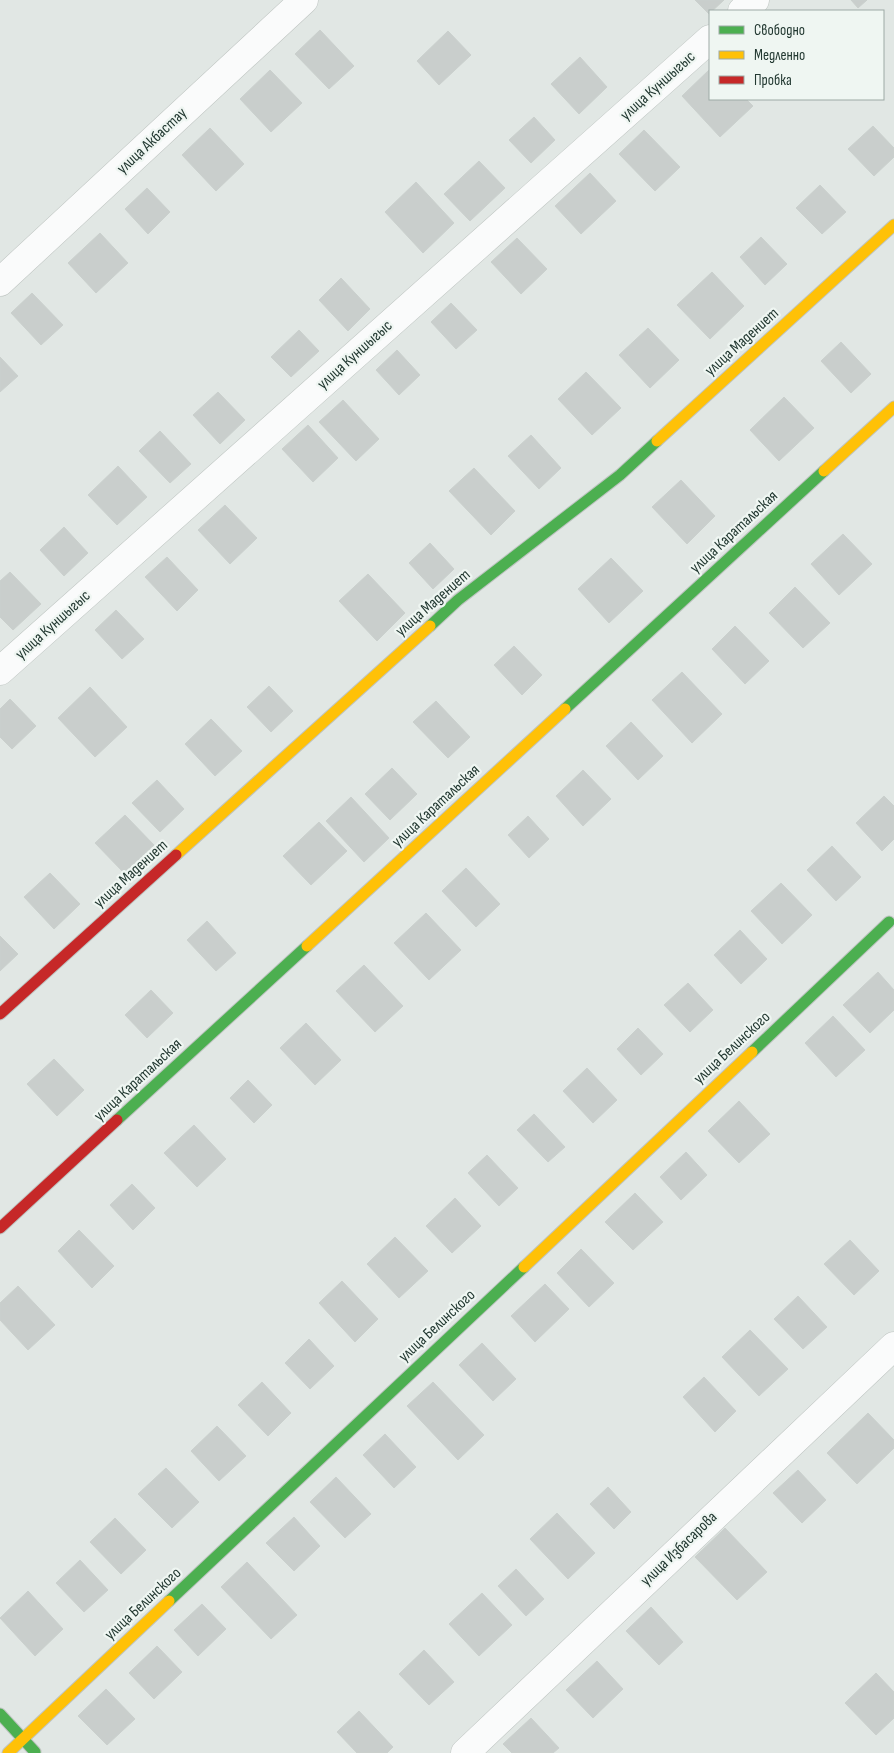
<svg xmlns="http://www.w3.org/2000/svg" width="894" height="1753" viewBox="0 0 894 1753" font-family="'Sofia Sans Condensed',sans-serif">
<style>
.building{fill:#c9cecc;stroke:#cad0cd}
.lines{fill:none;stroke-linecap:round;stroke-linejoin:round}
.street-casing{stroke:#bec4c1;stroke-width:29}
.fast-casing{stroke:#bec4c1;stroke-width:13}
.slow-casing{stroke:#bec4c1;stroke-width:13}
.jam-casing{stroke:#bec4c1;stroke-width:13}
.street{stroke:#fafbfb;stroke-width:28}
.fast{stroke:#4caf50;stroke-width:11}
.slow{stroke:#ffc107;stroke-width:11}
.jam{stroke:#c62828;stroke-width:11}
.labels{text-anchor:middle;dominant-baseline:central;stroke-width:4.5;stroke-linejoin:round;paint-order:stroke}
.street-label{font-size:16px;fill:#223831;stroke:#eff6f2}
</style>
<rect width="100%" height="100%" fill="#e1e7e4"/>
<path class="building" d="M 695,0 L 724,0 L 709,14 Z
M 851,0 L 867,0 L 858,8 Z
M 320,30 L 354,66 L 329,89 L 295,54 Z
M 448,31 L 471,55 L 439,85 L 417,61 Z
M 580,57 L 607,87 L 579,114 L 551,84 Z
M 710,69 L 710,99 L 746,99 L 753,106 L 720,137 L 682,96 Z
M 270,70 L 302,103 L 271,132 L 240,99 Z
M 534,117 L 555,140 L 531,163 L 509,140 Z
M 873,126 L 894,148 L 894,157 L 874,176 L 848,149 Z
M 210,128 L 244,164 L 216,191 L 182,155 Z
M 644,130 L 680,167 L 655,191 L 619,154 Z
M 479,161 L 505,188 L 470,221 L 444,194 Z
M 590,173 L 616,201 L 581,234 L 555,206 Z
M 416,182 L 454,223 L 423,253 L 385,212 Z
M 820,185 L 846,212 L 822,234 L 796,208 Z
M 147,188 L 170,212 L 148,234 L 125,209 Z
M 100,233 L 128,263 L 96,293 L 68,263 Z
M 761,237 L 787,264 L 765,285 L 740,257 Z
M 517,238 L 547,269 L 521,294 L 491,262 Z
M 712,272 L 744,306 L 710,339 L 677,305 Z
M 341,278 L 370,309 L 348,331 L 319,300 Z
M 32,293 L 63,325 L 41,345 L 11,313 Z
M 451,303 L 477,330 L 456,349 L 431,322 Z
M 648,328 L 679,360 L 650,388 L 619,355 Z
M 299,330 L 319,351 L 291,377 L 271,357 Z
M 841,342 L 871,374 L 851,393 L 821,361 Z
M 397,350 L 420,375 L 399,395 L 376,370 Z
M 0,357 L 18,376 L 0,392 Z
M 586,372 L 621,408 L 592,435 L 558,399 Z
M 218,392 L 245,420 L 220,444 L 193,415 Z
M 784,397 L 814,428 L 779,461 L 750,430 Z
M 343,400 L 379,439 L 356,461 L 319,422 Z
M 308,425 L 338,458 L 313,482 L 282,449 Z
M 160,431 L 191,464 L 170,483 L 139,451 Z
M 531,435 L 561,468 L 539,489 L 508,456 Z
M 118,466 L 147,497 L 117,525 L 88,495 Z
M 474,468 L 515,511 L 491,535 L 449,491 Z
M 681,480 L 715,516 L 687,544 L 652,507 Z
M 225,505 L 257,538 L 230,564 L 198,530 Z
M 64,527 L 88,553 L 64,576 L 40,550 Z
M 843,534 L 872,564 L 839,595 L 811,564 Z
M 430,543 L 454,569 L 433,589 L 409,563 Z
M 167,557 L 198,590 L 177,611 L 145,577 Z
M 611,558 L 643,591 L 609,623 L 578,589 Z
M 10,572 L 41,604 L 13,630 L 0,617 L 0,581 Z
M 368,574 L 405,613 L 377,641 L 339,601 Z
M 795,587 L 830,623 L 803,648 L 769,613 Z
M 116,610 L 144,639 L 122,659 L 95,630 Z
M 735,626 L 769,661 L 745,684 L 712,649 Z
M 514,646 L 542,675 L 522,695 L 494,665 Z
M 682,672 L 722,714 L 692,743 L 652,700 Z
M 269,686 L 293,711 L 271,732 L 247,707 Z
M 90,687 L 127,727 L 95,757 L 58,718 Z
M 10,699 L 36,726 L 12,749 L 0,737 L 0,709 Z
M 436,701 L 470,737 L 448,758 L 413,722 Z
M 211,719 L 242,751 L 215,776 L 185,744 Z
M 631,722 L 663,756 L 638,780 L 606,746 Z
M 392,768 L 417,794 L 390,820 L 365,794 Z
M 583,770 L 611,799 L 583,826 L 556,796 Z
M 157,780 L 184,809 L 160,832 L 132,803 Z
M 884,796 L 894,806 L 894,839 L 882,851 L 856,823 Z
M 351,797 L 389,838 L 364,862 L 326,821 Z
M 125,815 L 154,845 L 124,873 L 95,843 Z
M 528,816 L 549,839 L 529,858 L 508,835 Z
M 319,822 L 347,851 L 311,885 L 283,856 Z
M 832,846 L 861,877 L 836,901 L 807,870 Z
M 466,868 L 500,904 L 476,927 L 442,891 Z
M 50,873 L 80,904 L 54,929 L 24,897 Z
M 781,883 L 812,915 L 782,944 L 751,911 Z
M 426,913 L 461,950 L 429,980 L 394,943 Z
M 207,921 L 236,953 L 216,971 L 187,940 Z
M 740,930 L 767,959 L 741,984 L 714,955 Z
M 0,936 L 18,954 L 0,971 Z
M 364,965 L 403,1006 L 375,1032 L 336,991 Z
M 878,972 L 894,990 L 894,1010 L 870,1033 L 843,1005 Z
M 688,983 L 713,1010 L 690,1032 L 664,1005 Z
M 151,990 L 173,1013 L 147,1038 L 125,1015 Z
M 833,1016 L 865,1050 L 836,1077 L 805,1043 Z
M 306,1023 L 341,1060 L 315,1085 L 280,1048 Z
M 638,1028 L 663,1054 L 641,1075 L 617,1049 Z
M 54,1059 L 84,1090 L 57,1116 L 27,1084 Z
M 587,1068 L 617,1100 L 593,1123 L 563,1091 Z
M 248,1080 L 272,1105 L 254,1123 L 230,1098 Z
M 739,1101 L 770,1134 L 739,1163 L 708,1131 Z
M 534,1114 L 565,1147 L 548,1162 L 517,1130 Z
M 194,1125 L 226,1159 L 197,1187 L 164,1153 Z
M 686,1152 L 707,1175 L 681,1200 L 660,1177 Z
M 487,1155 L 518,1188 L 499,1206 L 468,1173 Z
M 132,1184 L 155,1208 L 133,1230 L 110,1205 Z
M 635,1193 L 663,1222 L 633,1250 L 605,1222 Z
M 455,1198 L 481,1226 L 452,1253 L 426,1226 Z
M 79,1230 L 114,1266 L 92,1288 L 58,1251 Z
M 395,1237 L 428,1271 L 399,1298 L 367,1264 Z
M 850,1240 L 879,1271 L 854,1295 L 824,1264 Z
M 581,1249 L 614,1283 L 589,1307 L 557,1273 Z
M 342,1281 L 378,1319 L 355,1342 L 319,1303 Z
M 545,1284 L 569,1309 L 535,1342 L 511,1316 Z
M 18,1286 L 55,1325 L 28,1350 L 0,1320 L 0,1303 Z
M 798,1296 L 827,1327 L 803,1349 L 774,1319 Z
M 750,1330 L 788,1369 L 759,1396 L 722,1357 Z
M 309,1339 L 334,1366 L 310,1389 L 285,1363 Z
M 482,1343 L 516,1379 L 493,1401 L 459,1365 Z
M 704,1377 L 736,1411 L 715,1432 L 683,1397 Z
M 262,1382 L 291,1413 L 268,1436 L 238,1405 Z
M 433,1382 L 484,1435 L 458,1460 L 407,1406 Z
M 868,1413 L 894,1440 L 894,1448 L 857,1484 L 827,1453 Z
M 217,1426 L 246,1456 L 219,1481 L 191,1451 Z
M 385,1434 L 416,1467 L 394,1488 L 363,1455 Z
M 166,1468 L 199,1502 L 172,1528 L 138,1494 Z
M 798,1470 L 826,1500 L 802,1523 L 773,1493 Z
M 336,1477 L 371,1514 L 345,1538 L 310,1502 Z
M 608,1487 L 631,1512 L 614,1529 L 590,1504 Z
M 557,1513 L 595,1553 L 568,1579 L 530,1539 Z
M 294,1517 L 320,1546 L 294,1571 L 266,1543 Z
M 115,1518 L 146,1550 L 121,1574 L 90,1542 Z
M 725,1528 L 767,1572 L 737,1600 L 695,1557 Z
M 80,1560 L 108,1590 L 84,1612 L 56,1583 Z
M 247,1562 L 297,1615 L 271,1639 L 221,1587 Z
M 516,1569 L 544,1599 L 526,1616 L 498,1586 Z
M 28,1591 L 63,1629 L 35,1656 L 0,1618 Z
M 482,1593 L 512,1625 L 479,1656 L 449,1624 Z
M 202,1604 L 226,1629 L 198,1656 L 174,1630 Z
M 651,1607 L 683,1642 L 659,1665 L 626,1631 Z
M 157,1646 L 182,1672 L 154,1699 L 129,1673 Z
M 424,1650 L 454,1682 L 429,1705 L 399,1674 Z
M 597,1661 L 623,1689 L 593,1718 L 566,1690 Z
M 876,1673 L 894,1692 L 894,1718 L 876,1735 L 845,1703 Z
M 106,1689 L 135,1719 L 107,1745 L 78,1716 Z
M 359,1711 L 393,1747 L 387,1753 L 357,1753 L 337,1732 Z
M 531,1718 L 559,1748 L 553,1753 L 512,1753 L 503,1744 Z"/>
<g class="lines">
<g class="street-casing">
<path id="street" d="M 742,11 L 755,0
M 0,282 L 304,0
M 0,671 L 710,39
M 465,1753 L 894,1346"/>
</g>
<g class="fast-casing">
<path id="fast" d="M 430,626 L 458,600 L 620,475 L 657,441
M 565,709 L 824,471
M 752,1052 L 889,922
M 117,1120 L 307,946
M 169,1601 L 524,1267
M 0,1714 L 35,1752"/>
</g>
<g class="slow-casing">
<path id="slow" d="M 657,441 L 894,225
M 824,471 L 894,407
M 176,855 L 430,626
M 307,946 L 565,709
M 524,1267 L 752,1052
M 8,1753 L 169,1601"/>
</g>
<g class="jam-casing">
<path id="jam" d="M 0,1014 L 176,855
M 0,1228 L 117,1120"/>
</g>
<use href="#street" class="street"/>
<use href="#fast" class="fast"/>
<use href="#slow" class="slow"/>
<use href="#jam" class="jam"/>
</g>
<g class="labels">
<g class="street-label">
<text transform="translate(658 86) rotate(-42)">улица Куншыгыс</text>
<text transform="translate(152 141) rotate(-43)">улица Акбастау</text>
<text transform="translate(742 342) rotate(-42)">улица Мадениет</text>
<text transform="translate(355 355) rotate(-42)">улица Куншыгыс</text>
<text transform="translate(734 532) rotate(-43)">улица Каратальская</text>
<text transform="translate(433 603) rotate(-41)">улица Мадениет</text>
<text transform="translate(53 625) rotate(-42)">улица Куншыгыс</text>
<text transform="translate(436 806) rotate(-43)">улица Каратальская</text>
<text transform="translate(131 874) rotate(-42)">улица Мадениет</text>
<text transform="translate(732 1048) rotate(-43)">улица Белинского</text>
<text transform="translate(138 1080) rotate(-43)">улица Каратальская</text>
<text transform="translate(437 1326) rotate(-43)">улица Белинского</text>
<text transform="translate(679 1549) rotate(-44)">улица Избасарова</text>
<text transform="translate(143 1604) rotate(-43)">улица Белинского</text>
</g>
</g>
<rect x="709" y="10" width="175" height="90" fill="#eff6f2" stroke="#9daaa5"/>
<rect x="719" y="26" width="25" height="8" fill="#4caf50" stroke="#9daaa5"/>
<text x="754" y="35" font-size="15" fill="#223831">Свободно</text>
<rect x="719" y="51" width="25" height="8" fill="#ffc107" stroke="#9daaa5"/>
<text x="754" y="60" font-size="15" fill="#223831">Медленно</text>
<rect x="719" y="76" width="25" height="8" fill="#c62828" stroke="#9daaa5"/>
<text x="754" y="85" font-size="15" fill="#223831">Пробка</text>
</svg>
